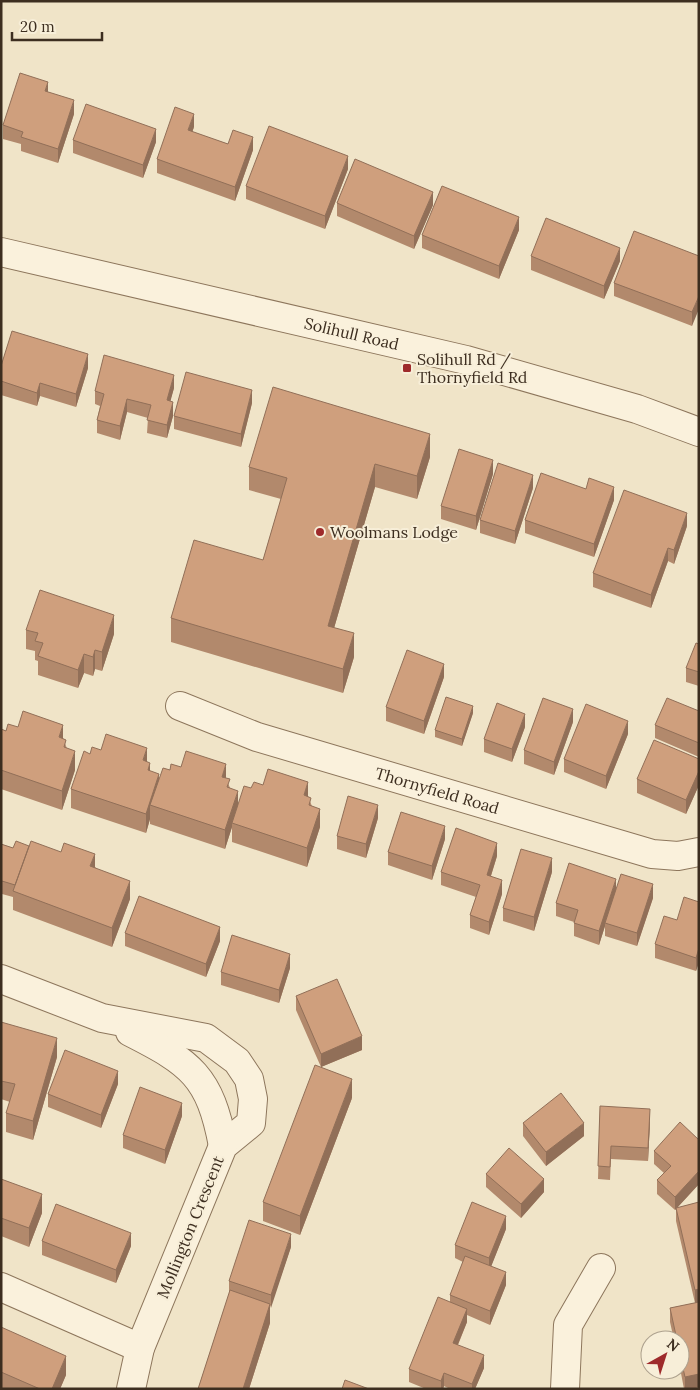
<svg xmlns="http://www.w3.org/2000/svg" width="700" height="1390" viewBox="0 0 700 1390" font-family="Lora,serif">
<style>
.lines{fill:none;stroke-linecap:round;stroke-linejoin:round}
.minor-casing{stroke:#8d765c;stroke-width:30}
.minor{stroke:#faf1dc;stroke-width:28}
.wall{fill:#b2896c}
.shaded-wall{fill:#916f58}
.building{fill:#cf9f7d;stroke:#916f58}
.poi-dot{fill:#9e2a2b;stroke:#f7eed8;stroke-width:2}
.labels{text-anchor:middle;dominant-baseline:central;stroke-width:4;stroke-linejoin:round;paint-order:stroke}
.street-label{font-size:16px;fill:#3d2e20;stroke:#f7eed8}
.poi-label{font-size:16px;fill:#3d2e20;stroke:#f7eed8;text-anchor:start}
</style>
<rect width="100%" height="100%" fill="#f0e4c8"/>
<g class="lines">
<g class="minor-casing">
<g id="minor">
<path id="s1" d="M 1,252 L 466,360 L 637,409 L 699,432"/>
<path id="s2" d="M 180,706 L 257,737 L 652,854 L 678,856 L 699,852"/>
<path d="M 1,979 L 102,1018 L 206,1038 L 237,1061 L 249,1079 L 253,1099 L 251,1123 L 223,1146 L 140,1348 L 131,1389"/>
<path d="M 130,1032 C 191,1063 210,1076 223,1146"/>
<path d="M 1,1287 L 140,1348"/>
<path d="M 565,1389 L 568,1325 L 601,1268"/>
</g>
</g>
<use href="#minor" class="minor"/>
</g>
<path class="wall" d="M 48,92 L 74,114 L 58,163 L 21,151 L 21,144 L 3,139 L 3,125 Z
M 194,127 L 192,132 L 228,144 L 253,150 L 235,201 L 157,173 L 157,159 Z
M 73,140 L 156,142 L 143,178 L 73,153 Z
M 348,169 L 325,229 L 246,199 L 246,186 Z
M 337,203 L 433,205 L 414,249 L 337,216 Z
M 519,230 L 499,279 L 422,248 L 422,235 Z
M 531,256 L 620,261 L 604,299 L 531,270 Z
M 699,256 L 692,326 L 614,296 L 614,283 Z
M 699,314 L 699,331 L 698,331 L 698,317 Z
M 1,366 L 88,368 L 76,407 L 40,396 L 37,406 L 1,395 Z
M 174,388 L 170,401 L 173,416 L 167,438 L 147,433 L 148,418 L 127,412 L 120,440 L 97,433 L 97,420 L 100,406 L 95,404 L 95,391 Z
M 252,403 L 241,447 L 174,429 L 174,416 Z
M 430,457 L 417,499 L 375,487 L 334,628 L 354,657 L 343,693 L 171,642 L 171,618 L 263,560 L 281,499 L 249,490 L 249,467 Z
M 493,474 L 476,530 L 441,519 L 441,506 Z
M 533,488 L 515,544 L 480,533 L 480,520 Z
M 614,500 L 594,557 L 525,533 L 525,520 Z
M 687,526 L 674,564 L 668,561 L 651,608 L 593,587 L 593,573 Z
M 26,630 L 114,634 L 102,671 L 95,669 L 93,676 L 84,673 L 78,688 L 38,675 L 38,661 L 35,660 L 35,651 L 26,649 Z
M 699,644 L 699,686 L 686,682 L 686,668 Z
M 444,677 L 424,734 L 386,721 L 386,707 Z
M 699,711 L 699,757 L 655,738 L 655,725 Z
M 473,713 L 462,746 L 435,737 L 435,730 Z
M 573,722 L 554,775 L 524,764 L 524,750 Z
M 18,727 L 63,738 L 75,770 L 62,810 L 1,789 L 1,729 L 6,731 Z
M 525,727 L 512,762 L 484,752 L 484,739 Z
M 628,734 L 606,789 L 564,772 L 564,759 Z
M 101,750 L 147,762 L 150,771 L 159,780 L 170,770 L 181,767 L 226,778 L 230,788 L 238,806 L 251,788 L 263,785 L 308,796 L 320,827 L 307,867 L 232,842 L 232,827 L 225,849 L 150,824 L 150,819 L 146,833 L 71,808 L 71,789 L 90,754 Z
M 699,759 L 699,785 L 686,814 L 637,793 L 637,779 Z
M 378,818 L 366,858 L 337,849 L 337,836 Z
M 445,839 L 432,880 L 388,865 L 388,852 Z
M 1,844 L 13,848 L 95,867 L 130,899 L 112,947 L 13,910 L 13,897 L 2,894 L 1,897 Z
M 497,856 L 491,876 L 502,894 L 489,935 L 470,928 L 470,915 L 476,897 L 441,885 L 441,872 Z
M 552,872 L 534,931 L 503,921 L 503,908 Z
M 616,889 L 653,898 L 637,946 L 605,936 L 605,926 L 599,945 L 574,936 L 574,922 L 556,916 L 556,903 Z
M 699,902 L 699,962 L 696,971 L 655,958 L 655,944 L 677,920 Z
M 125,933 L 220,941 L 206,977 L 125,946 Z
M 290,968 L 279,1003 L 221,985 L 221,972 Z
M 296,996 L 362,1050 L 321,1067 L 296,1010 Z
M 1,1022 L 57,1057 L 33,1140 L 6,1132 L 6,1113 L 10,1102 L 1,1099 Z
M 118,1084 L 101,1128 L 48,1107 L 48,1094 Z
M 352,1098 L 300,1235 L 263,1221 L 263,1202 Z
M 600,1106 L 650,1122 L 648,1161 L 611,1159 L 610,1180 L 598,1179 Z
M 182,1116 L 165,1164 L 123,1148 L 123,1135 Z
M 523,1123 L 584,1136 L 546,1166 L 523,1136 Z
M 699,1140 L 699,1184 L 677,1208 L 699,1202 L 699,1387 L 693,1389 L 684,1389 L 680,1368 L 680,1340 L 674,1340 L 670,1322 L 670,1308 L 695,1303 L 676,1221 L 676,1209 L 675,1210 L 657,1194 L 657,1180 L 664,1173 L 654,1164 L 654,1151 Z
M 486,1174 L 544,1192 L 521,1218 L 486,1187 Z
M 1,1179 L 42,1213 L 29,1247 L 1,1236 Z
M 506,1229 L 491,1266 L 506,1285 L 490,1325 L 467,1315 L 467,1322 L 458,1345 L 484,1368 L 475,1389 L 450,1389 L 444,1386 L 443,1389 L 426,1389 L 409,1382 L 409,1369 L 450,1302 L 450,1295 L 463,1262 L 455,1258 L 455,1245 Z
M 42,1241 L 131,1246 L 116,1283 L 42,1255 Z
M 291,1247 L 270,1308 L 270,1323 L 249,1389 L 198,1389 L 229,1294 L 229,1281 Z
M 1,1327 L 66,1375 L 60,1389 L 1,1389 Z"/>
<path class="shaded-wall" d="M 48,82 L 48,95 L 45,91 Z
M 74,100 L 74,114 L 58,163 L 58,149 Z
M 194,114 L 194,127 L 188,144 L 188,130 Z
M 156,129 L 156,142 L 143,178 L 143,165 Z
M 253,137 L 253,150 L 235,201 L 235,187 Z
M 348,156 L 348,169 L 325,229 L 325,216 Z
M 433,192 L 433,205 L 414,249 L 414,236 Z
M 519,217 L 519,230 L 499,279 L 499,266 Z
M 620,248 L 620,261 L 604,299 L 604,286 Z
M 699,296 L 699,309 L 692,326 L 692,312 Z
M 88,354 L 88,368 L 76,407 L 76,394 Z
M 174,375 L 174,388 L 167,414 L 167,400 Z
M 40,383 L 40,396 L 37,406 L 37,393 Z
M 252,390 L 252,403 L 241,447 L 241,434 Z
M 127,399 L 127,412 L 120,440 L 120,426 Z
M 173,402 L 173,416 L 167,438 L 167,425 Z
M 430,434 L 430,457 L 417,499 L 417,476 Z
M 493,460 L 493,474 L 476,530 L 476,516 Z
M 375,464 L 375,487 L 328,649 L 328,626 Z
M 533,475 L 533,488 L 515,544 L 515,531 Z
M 614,487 L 614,500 L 594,557 L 594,544 Z
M 687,513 L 687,526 L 674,564 L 674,550 Z
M 668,548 L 668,561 L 651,608 L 651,595 Z
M 114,615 L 114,634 L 102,671 L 102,652 Z
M 354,633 L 354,657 L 343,693 L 343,669 Z
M 95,650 L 95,669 L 93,676 L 93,657 Z
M 84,654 L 84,673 L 78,688 L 78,670 Z
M 444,664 L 444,677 L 424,734 L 424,721 Z
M 473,706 L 473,713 L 462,746 L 462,739 Z
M 573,709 L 573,722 L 554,775 L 554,762 Z
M 525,714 L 525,727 L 512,762 L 512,749 Z
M 628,721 L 628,734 L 606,789 L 606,776 Z
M 63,725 L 63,743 L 59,737 Z
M 147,748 L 147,767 L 143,760 Z
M 75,751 L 75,770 L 62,810 L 62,791 Z
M 150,763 L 150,782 L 148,770 Z
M 226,764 L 226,783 L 222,777 Z
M 699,771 L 699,785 L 686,814 L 686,800 Z
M 159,774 L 159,793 L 150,805 L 150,819 L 146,833 L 146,814 Z
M 308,782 L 308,801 L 304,795 Z
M 238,791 L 238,809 L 232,823 L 232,827 L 225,849 L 225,830 Z
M 378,805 L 378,818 L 366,858 L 366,844 Z
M 320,809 L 320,827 L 307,867 L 307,848 Z
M 445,826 L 445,839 L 432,880 L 432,866 Z
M 497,843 L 497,856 L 487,888 L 487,875 Z
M 95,854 L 95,873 L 90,866 Z
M 552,858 L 552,872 L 534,931 L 534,917 Z
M 616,879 L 616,892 L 605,923 L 605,926 L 599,945 L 599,931 Z
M 502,880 L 502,894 L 489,935 L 489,922 Z
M 2,881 L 2,894 L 1,897 L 1,884 Z
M 130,881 L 130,899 L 112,947 L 112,928 Z
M 653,884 L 653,898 L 637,946 L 637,933 Z
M 220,927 L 220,941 L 206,977 L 206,964 Z
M 699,948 L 699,962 L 696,971 L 696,958 Z
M 290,954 L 290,968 L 279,1003 L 279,990 Z
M 362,1036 L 362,1050 L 321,1067 L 321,1054 Z
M 57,1038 L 57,1057 L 33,1140 L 33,1121 Z
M 118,1071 L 118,1084 L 101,1128 L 101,1115 Z
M 352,1079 L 352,1098 L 300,1235 L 300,1216 Z
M 182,1103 L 182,1116 L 165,1164 L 165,1150 Z
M 650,1109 L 650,1122 L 648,1161 L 648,1148 Z
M 584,1123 L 584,1136 L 546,1166 L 546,1152 Z
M 699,1171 L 699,1184 L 675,1210 L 675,1197 Z
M 544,1179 L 544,1192 L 521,1218 L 521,1204 Z
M 42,1194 L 42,1213 L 29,1247 L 29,1228 Z
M 506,1216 L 506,1229 L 489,1272 L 489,1258 Z
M 131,1233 L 131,1246 L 116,1283 L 116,1270 Z
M 291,1234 L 291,1247 L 271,1308 L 271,1295 Z
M 506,1272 L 506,1285 L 490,1325 L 490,1311 Z
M 699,1289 L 699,1303 L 695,1303 L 695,1290 Z
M 270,1304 L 270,1323 L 249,1389 L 243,1389 Z
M 467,1309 L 467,1322 L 453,1356 L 453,1343 Z
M 484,1355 L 484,1368 L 475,1389 L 472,1389 L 472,1384 Z
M 66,1356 L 66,1375 L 60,1389 L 52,1389 Z
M 444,1373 L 444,1386 L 443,1389 L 441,1389 L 441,1381 Z
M 699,1374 L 699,1387 L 693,1389 L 685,1389 L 685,1377 Z"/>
<path class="building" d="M 20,73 L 48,82 L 45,91 L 74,100 L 58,149 L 21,137 L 23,132 L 3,125 Z
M 86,104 L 156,129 L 143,165 L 73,140 Z
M 175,107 L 194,114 L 188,130 L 228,144 L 233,130 L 253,137 L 235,187 L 157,159 Z
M 269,126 L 348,156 L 325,216 L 246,186 Z
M 355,159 L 433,192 L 414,236 L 337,203 Z
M 442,186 L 519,217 L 499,266 L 422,235 Z
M 546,218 L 620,248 L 604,286 L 531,256 Z
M 634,231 L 699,256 L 699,296 L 692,312 L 614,283 Z
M 12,331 L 88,354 L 76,394 L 40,383 L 37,393 L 1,381 L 1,366 Z
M 104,355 L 174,375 L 167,400 L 173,402 L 167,425 L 147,420 L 151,405 L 127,399 L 120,426 L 97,420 L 104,394 L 95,391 Z
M 186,372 L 252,390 L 241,434 L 174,416 Z
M 273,387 L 430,434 L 417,476 L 375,464 L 328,626 L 354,633 L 343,669 L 171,618 L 194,540 L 263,560 L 287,478 L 249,467 Z
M 459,449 L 493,460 L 476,516 L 441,506 Z
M 498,463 L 533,475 L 515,531 L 480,520 Z
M 541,473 L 586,489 L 589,478 L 614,487 L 594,544 L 525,520 Z
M 624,490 L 687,513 L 674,550 L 668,548 L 651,595 L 593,573 Z
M 40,590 L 114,615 L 102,652 L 95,650 L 93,657 L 84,654 L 78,670 L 38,656 L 43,643 L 35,641 L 38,633 L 26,630 Z
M 696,643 L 699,644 L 699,672 L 686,668 Z
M 407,650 L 444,664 L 424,721 L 386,707 Z
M 446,697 L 473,706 L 462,739 L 435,730 Z
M 543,698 L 573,709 L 554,762 L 524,750 Z
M 667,698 L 699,711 L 699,743 L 655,725 Z
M 497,703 L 525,714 L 512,749 L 484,739 Z
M 586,704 L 628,721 L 606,776 L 564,759 Z
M 23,711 L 63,725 L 59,737 L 66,740 L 64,747 L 75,751 L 62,791 L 1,770 L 1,729 L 6,731 L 8,724 L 18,727 Z
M 106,734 L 147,748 L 143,760 L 150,763 L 148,770 L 159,774 L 146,814 L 71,789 L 84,751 L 90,754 L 92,747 L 101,750 Z
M 654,740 L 699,759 L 699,771 L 686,800 L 637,779 Z
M 186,751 L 226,764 L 222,777 L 230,779 L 227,787 L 238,791 L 225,830 L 150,805 L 163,768 L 170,770 L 171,764 L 181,767 Z
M 268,769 L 308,782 L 304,795 L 311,798 L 309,805 L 320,809 L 307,848 L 232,823 L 244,786 L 251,788 L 254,782 L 263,785 Z
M 348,796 L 378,805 L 366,844 L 337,836 Z
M 401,812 L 445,826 L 432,866 L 388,852 Z
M 456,828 L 497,843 L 487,875 L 502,880 L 489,922 L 470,915 L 480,885 L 441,872 Z
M 16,841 L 29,846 L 15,885 L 2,881 L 1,884 L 1,844 L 13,848 Z
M 31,841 L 61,852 L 64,843 L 95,854 L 90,866 L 130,881 L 112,928 L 13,891 Z
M 521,849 L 552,858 L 534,917 L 503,908 Z
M 569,863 L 616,879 L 599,931 L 574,923 L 578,910 L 556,903 Z
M 621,874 L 653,884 L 637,933 L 605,923 Z
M 139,896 L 220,927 L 206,964 L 125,933 Z
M 684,897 L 699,902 L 699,948 L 696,958 L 655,944 L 664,916 L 677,920 Z
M 232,935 L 290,954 L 279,990 L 221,972 Z
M 337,979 L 362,1036 L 321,1054 L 296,996 Z
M 1,1022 L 57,1038 L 33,1121 L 6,1113 L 15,1084 L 1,1081 Z
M 65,1050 L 118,1071 L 101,1115 L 48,1094 Z
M 315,1065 L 352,1079 L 300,1216 L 263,1202 Z
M 140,1087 L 182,1103 L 165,1150 L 123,1135 Z
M 561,1093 L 584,1123 L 546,1152 L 523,1123 Z
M 600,1106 L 650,1109 L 648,1148 L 611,1146 L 610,1167 L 598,1166 Z
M 680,1122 L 699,1140 L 699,1171 L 675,1197 L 657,1180 L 671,1166 L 654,1151 Z
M 509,1148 L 544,1179 L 521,1204 L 486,1174 Z
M 1,1179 L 42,1194 L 29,1228 L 1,1218 Z
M 472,1202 L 506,1216 L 489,1258 L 455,1245 Z
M 699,1202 L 699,1289 L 695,1290 L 676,1208 Z
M 56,1204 L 131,1233 L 116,1270 L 42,1241 Z
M 249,1220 L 291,1234 L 271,1295 L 229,1281 Z
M 465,1256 L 506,1272 L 490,1311 L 450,1295 Z
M 230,1290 L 270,1304 L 243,1389 L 198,1389 Z
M 438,1297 L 467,1309 L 453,1343 L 484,1355 L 472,1384 L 444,1373 L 441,1381 L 409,1369 Z
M 699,1302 L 699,1374 L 685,1377 L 680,1355 L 680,1340 L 677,1340 L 670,1308 Z
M 1,1327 L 66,1356 L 52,1389 L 40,1389 L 1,1372 Z
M 345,1380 L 369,1389 L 342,1389 Z"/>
<g class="poi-dot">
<rect x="402" y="363" width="10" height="10" rx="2.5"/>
<circle cx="320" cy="532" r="5"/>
</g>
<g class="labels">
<g class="street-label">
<text stroke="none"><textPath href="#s1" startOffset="360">Solihull Road</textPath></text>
<text stroke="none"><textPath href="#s2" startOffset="271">Thornyfield Road</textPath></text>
<text transform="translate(190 1227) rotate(-68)">Mollington Crescent</text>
</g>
<g class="poi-label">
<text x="417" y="359">Solihull Rd /<tspan x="417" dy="18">Thornyfield Rd</tspan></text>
<text x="330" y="532">Woolmans Lodge</text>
</g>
</g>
<rect width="700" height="1390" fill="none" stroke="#3d2e20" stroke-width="5"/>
<g transform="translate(665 1355) rotate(39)"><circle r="24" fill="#f7eed8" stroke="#ada18e"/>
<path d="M0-4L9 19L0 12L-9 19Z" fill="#9e2a2b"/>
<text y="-8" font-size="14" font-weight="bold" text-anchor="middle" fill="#3d2e20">N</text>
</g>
<path d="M12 32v8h90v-8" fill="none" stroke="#3d2e20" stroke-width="2.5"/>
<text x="20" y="32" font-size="15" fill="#3d2e20" stroke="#f7eed8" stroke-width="4" paint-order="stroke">20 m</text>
</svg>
